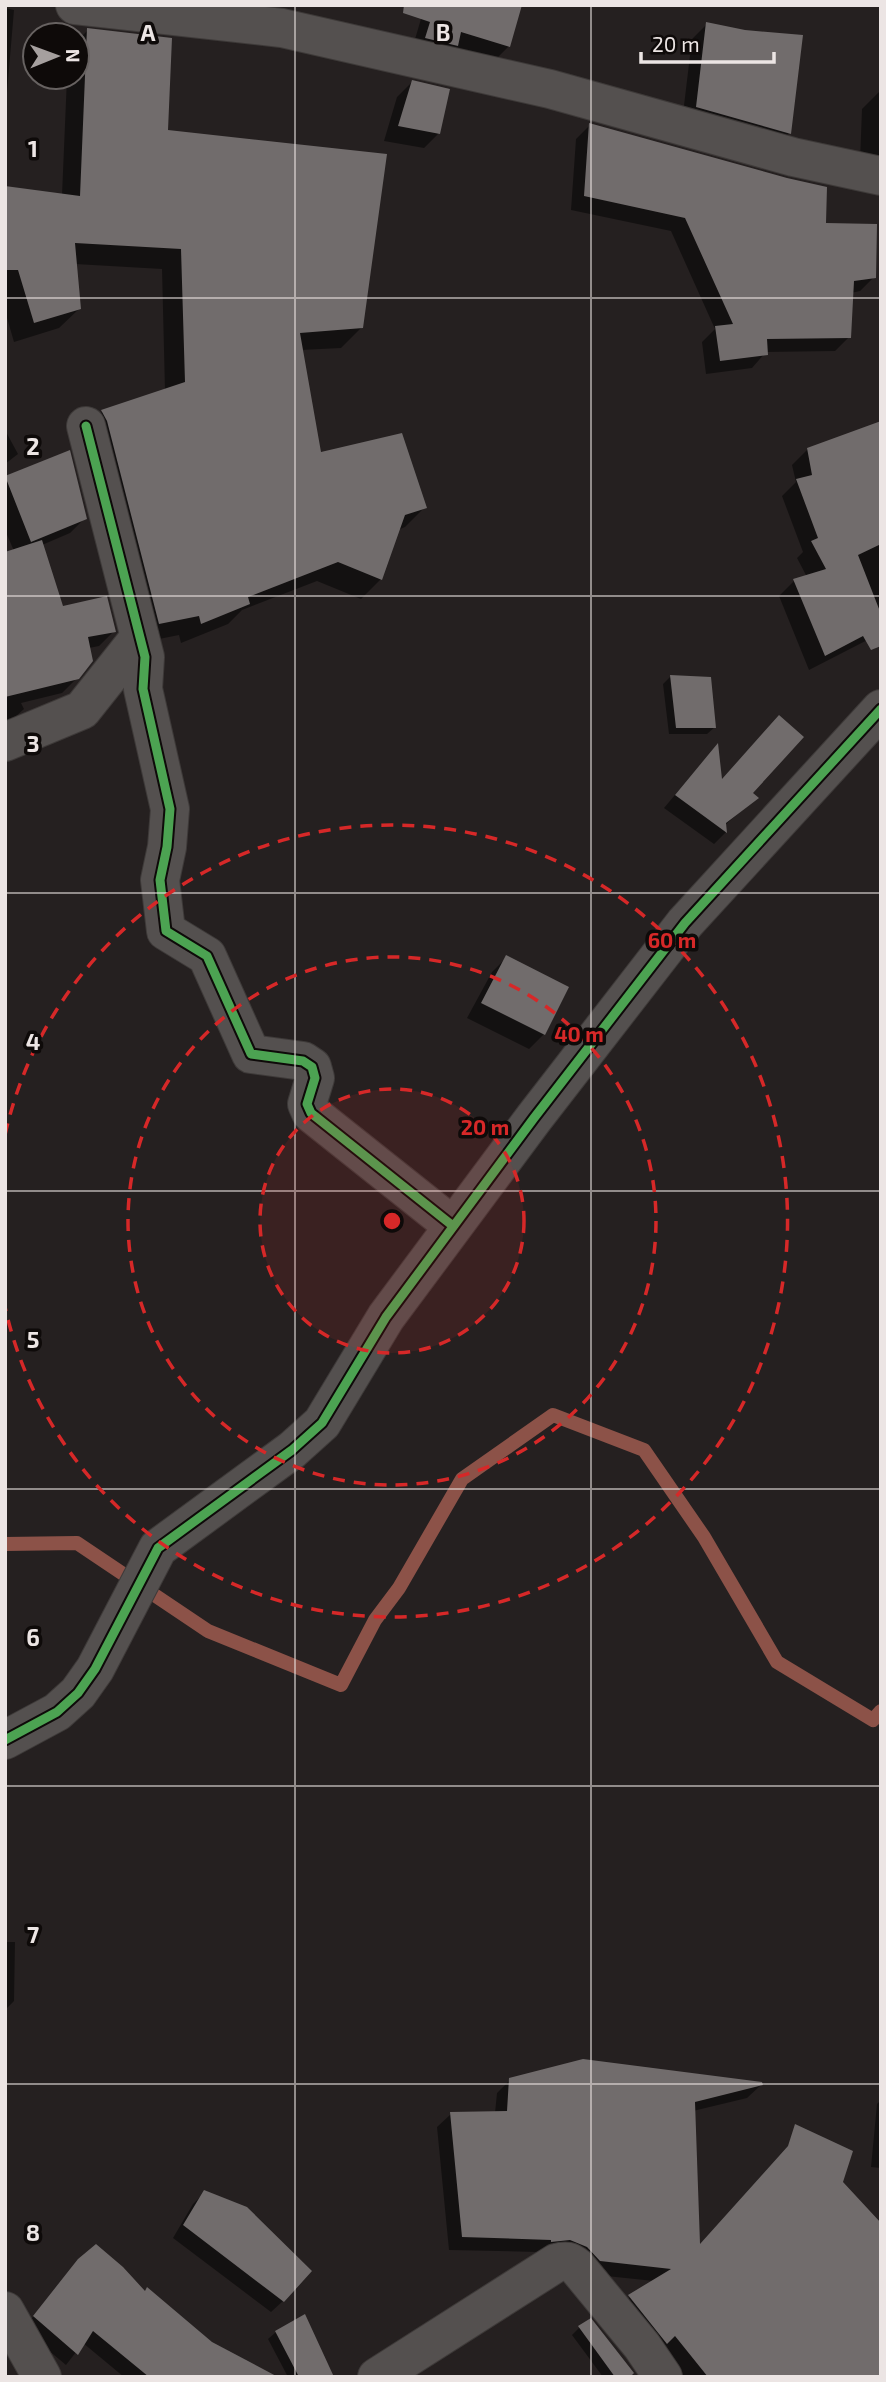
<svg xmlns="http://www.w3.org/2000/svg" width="886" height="2382" viewBox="0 0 886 2382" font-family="'Exo 2',sans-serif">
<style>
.shadow{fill:#0007}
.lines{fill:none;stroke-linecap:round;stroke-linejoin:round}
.stream{stroke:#8c5248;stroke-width:14}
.building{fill:#716c6c}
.minor-casing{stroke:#3e3a39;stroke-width:40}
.minor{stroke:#54504f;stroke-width:38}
.cycleway-casing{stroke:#0e0a09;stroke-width:13}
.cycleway{stroke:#4ca352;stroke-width:9}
.grid{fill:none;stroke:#ece5e4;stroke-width:2;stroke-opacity:0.55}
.ring{fill:none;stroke:#d62828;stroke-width:3.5;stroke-dasharray:12 9}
.grid-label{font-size:23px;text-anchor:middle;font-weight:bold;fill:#ece5e4;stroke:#0e0a09;stroke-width:7;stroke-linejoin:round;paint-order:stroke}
.centre{fill:#d62828;stroke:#0e0a09;stroke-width:3.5}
.ring-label{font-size:21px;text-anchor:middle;font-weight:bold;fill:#d62828;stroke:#0e0a09;stroke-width:7;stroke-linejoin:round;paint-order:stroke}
</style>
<rect width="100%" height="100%" fill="#252020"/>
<path class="shadow" d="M 425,5 L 509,46 L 494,61 L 411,53 Z
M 5,8 L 14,10 L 5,116 Z
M 707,24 L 789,133 L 774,148 L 682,122 L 692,39 Z
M 88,30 L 166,131 L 361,328 L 341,348 L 301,350 L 319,454 L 425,507 L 405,527 L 398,530 L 381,579 L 361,599 L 317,581 L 242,610 L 228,624 L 181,643 L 179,635 L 139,643 L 82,431 L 102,412 L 165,391 L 162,269 L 75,264 L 80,308 L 59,328 L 14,342 L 5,311 L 5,188 L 62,195 L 67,77 L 77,77 L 77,41 Z
M 412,82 L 438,134 L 424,148 L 384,141 L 397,97 Z
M 881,90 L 881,161 L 860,161 L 862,109 Z
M 590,125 L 824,225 L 874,277 L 860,291 L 851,293 L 849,337 L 835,351 L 766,352 L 752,368 L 706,374 L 702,342 L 715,329 L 671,231 L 571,210 L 576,139 Z
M 881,423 L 881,633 L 809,670 L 779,596 L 794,581 L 807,577 L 797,558 L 803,552 L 782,496 L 796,482 L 792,465 L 808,449 Z
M 5,430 L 18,454 L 5,464 Z
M 68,452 L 85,518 L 70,533 L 42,545 L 62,608 L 114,631 L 99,646 L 89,648 L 77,678 L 62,693 L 21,703 L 24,709 L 5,726 L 5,628 L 14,551 L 5,530 L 5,478 Z
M 670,677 L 715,727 L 707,734 L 669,734 L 663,684 Z
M 706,758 L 720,782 L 751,793 L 756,798 L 725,825 L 726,832 L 714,844 L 664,808 Z
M 507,957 L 544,1034 L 529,1049 L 467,1018 L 492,972 Z
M 5,1942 L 15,1942 L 14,2001 L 5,2010 Z
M 510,2080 L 761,2085 L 747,2098 L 693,2111 L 698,2247 L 881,2377 L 684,2377 L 661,2348 L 616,2310 L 630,2297 L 654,2281 L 587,2274 L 538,2252 L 449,2250 L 437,2127 L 451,2114 L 495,2113 L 497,2093 Z
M 881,2100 L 881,2168 L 871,2167 L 877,2104 Z
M 205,2192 L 283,2301 L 271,2312 L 173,2238 L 193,2204 Z
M 79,2261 L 144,2293 L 237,2377 L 124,2377 L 83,2343 L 66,2365 L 23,2329 Z
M 580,2327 L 628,2377 L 603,2377 L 572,2335 Z
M 276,2332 L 332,2377 L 288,2377 L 268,2339 Z"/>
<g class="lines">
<path class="stream" d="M 5,1544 L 77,1543 L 208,1631 L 341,1685 L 375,1620 L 399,1588 L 462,1479 L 553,1415 L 644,1450 L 704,1537 L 777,1662 L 873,1720 L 881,1711"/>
</g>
<path class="building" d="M 404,5 L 522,5 L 510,47 L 461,32 L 458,46 L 425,38 L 430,22 L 403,13 Z
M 706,22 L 745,30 L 803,35 L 791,134 L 696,107 Z
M 87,28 L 172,38 L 168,130 L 387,154 L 363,328 L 300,333 L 321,452 L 402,433 L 427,508 L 405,515 L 382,580 L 338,562 L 248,597 L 250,604 L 201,624 L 199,616 L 159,624 L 107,421 L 101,410 L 185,382 L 181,249 L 75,243 L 81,309 L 34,323 L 18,270 L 5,270 L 5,186 L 80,196 Z
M 412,80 L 450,89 L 440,134 L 398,126 Z
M 589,123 L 787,178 L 827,187 L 826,223 L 877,224 L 876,278 L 854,281 L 851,338 L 767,339 L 768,355 L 720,361 L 715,326 L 733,324 L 685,218 L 584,196 Z
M 881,421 L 881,544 L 858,555 L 881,614 L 881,646 L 871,650 L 863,636 L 825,656 L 793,579 L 826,569 L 811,541 L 818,538 L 796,479 L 812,475 L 807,448 Z
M 70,450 L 87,519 L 31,542 L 5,476 Z
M 42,540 L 63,606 L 107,596 L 116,632 L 88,637 L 93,661 L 79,679 L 5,697 L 5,552 Z
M 670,675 L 711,677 L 716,728 L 676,728 Z
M 779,715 L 804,737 L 753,793 L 759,798 L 726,823 L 727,833 L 675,795 L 718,743 L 722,779 Z
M 506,955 L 569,987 L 545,1035 L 481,1003 Z
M 583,2059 L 762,2082 L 763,2085 L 695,2102 L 700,2244 L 788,2146 L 795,2124 L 853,2151 L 843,2182 L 881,2223 L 881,2377 L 708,2377 L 675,2336 L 667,2344 L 628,2295 L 671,2269 L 600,2261 L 587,2247 L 570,2240 L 551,2242 L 551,2240 L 462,2237 L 450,2112 L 507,2111 L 509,2078 Z
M 204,2190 L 247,2207 L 312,2271 L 284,2302 L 183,2225 Z
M 96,2244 L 123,2267 L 145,2291 L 147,2287 L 212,2342 L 278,2377 L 149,2377 L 93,2331 L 78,2355 L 33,2316 L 78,2259 Z
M 305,2314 L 334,2377 L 299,2377 L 275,2331 Z
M 591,2318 L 634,2373 L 630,2377 L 615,2377 L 578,2326 Z"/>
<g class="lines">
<g class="minor-casing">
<path id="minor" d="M 75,5 L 282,28 L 550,89 L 793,157 L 881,176
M 86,426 L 145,657 L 143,689 L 170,809 L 167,847 L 160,880 L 166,931 L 207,956 L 251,1054 L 303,1061 L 312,1067 L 315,1078 L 307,1104 L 311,1113 L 453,1226
M 5,742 L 82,710 L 140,637
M 5,1740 L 57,1712 L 78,1693 L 95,1669 L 158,1548 L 292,1450 L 322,1423 L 386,1317 L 534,1118 L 685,923 L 881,709
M 5,2311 L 42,2377
M 377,2377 L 556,2263 C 566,2260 570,2261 577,2267 L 642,2346 L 663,2377"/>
</g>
<use href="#minor" class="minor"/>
<g class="cycleway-casing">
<path id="cycleway" d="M 86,426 L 145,657 L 143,689 L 170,809 L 167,847 L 160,880 L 166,931 L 207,956 L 251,1054 L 303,1061 L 312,1067 L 315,1078 L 307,1104 L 311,1113 L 453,1226
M 5,1740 L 57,1712 L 78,1693 L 95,1669 L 158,1548 L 292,1450 L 322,1423 L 386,1317 L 534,1118 L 685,923 L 881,709"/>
</g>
<use href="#cycleway" class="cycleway"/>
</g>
<path class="grid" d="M 295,5 L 295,2377M 591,5 L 591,2377M 5,298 L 881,298M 5,596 L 881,596M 5,893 L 881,893M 5,1191 L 881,1191M 5,1489 L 881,1489M 5,1786 L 881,1786M 5,2084 L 881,2084"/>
<circle cx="392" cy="1221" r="132" fill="#d62828" fill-opacity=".12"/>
<g class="ring">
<circle cx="392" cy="1221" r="132"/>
<circle cx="392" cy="1221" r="264"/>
<path d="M5 1135A396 396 0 1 1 5 1307"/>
</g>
<g class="grid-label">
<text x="148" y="41">A</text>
<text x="443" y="41">B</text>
<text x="33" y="157">1</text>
<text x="33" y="455">2</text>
<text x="33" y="752">3</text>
<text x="33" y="1050">4</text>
<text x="33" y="1348">5</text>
<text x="33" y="1646">6</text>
<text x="33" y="1943">7</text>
<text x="33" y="2241">8</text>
</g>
<circle cx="392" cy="1221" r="10" class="centre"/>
<g class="ring-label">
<text x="672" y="948">60 m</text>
<text x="579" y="1042">40 m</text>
<text x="485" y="1135">20 m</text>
</g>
<rect width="886" height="2382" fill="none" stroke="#ece5e4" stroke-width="14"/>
<g transform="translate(56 56) rotate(89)"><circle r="33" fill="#0e0a09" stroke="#676261" stroke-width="2"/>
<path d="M0-5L12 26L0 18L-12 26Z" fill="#a6a09f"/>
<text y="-10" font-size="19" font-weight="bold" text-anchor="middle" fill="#ece5e4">N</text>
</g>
<path d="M641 52v10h133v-10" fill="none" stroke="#ece5e4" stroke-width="3.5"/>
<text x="652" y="52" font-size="21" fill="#ece5e4" stroke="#0e0a09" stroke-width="5" paint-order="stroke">20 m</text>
</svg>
